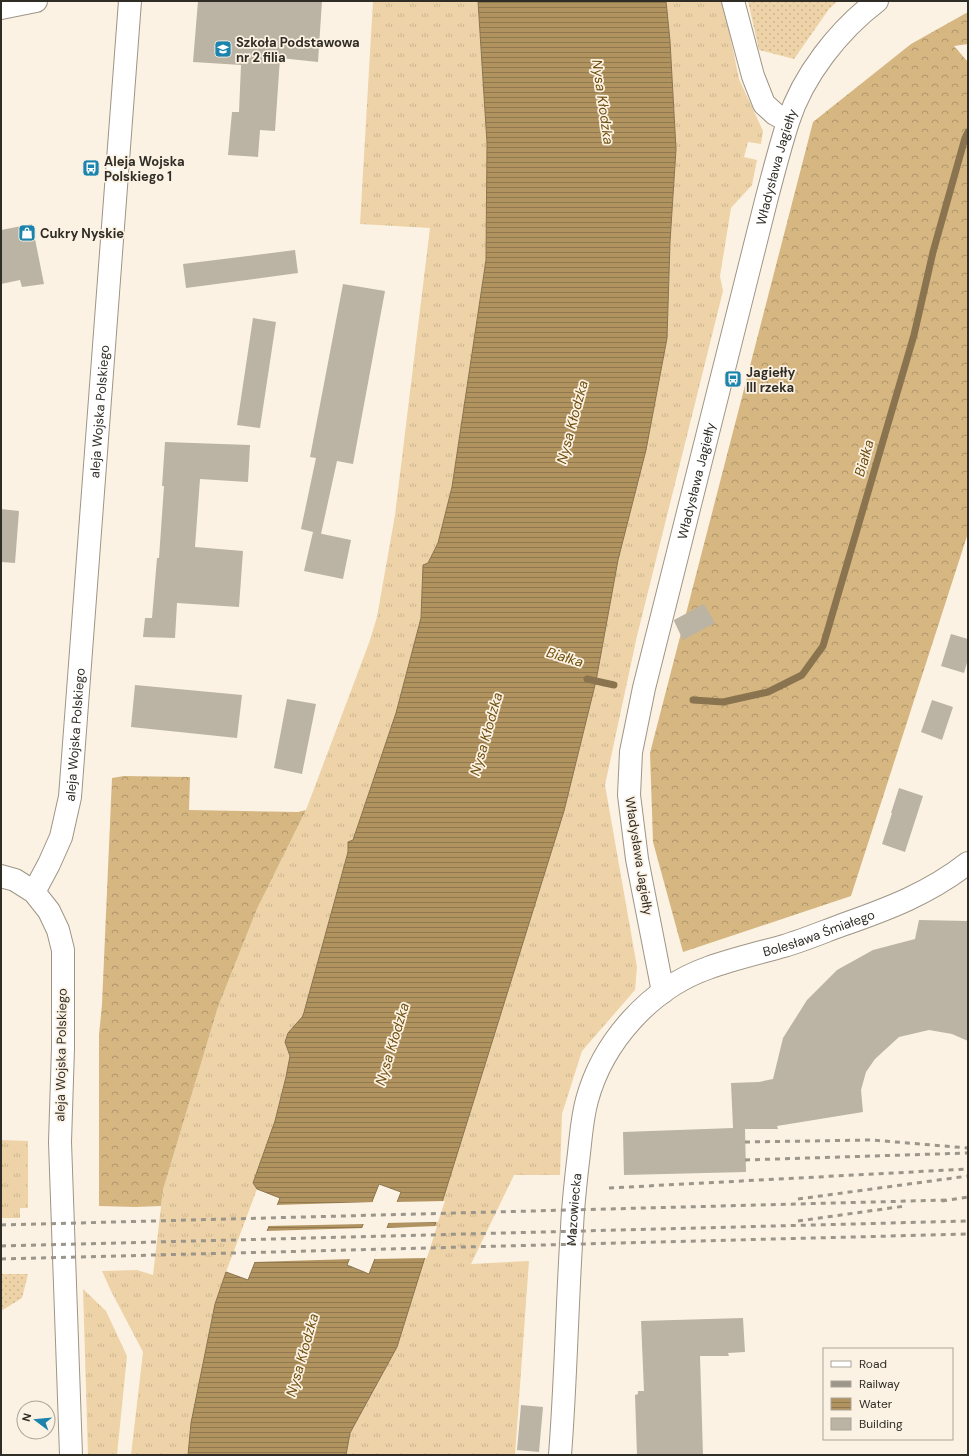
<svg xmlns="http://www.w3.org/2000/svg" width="969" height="1456" viewBox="0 0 969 1456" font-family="'DM Sans',sans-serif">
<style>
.grass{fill:url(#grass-tufts)}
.forest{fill:url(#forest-crowns)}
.garden{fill:url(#garden-dots)}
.water{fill:url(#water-rules);stroke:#8a744f;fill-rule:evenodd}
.pier{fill:#fcf2e3}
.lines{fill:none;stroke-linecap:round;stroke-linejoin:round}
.stream{stroke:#8a744f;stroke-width:7}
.building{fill:#bbb3a4}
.minor-casing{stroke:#9e9587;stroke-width:24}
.tertiary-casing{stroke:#9e9587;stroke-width:24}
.minor{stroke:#fff;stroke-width:22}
.tertiary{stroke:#fff;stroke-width:22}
.rail{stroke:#9b958a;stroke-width:3;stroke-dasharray:5 5;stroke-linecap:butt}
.labels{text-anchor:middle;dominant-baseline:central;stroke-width:3.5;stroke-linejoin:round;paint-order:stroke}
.poi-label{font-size:13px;font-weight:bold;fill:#302d27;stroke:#fcf2e3;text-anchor:start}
.street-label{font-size:13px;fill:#302d27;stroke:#fcf2e3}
.water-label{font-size:14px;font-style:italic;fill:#6e4f0f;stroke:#fcf2e3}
</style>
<defs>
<pattern id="grass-tufts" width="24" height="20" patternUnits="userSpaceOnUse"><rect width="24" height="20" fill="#edd3a7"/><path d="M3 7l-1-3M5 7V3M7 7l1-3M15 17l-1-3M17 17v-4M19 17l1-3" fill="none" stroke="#ccb590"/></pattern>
<pattern id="forest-crowns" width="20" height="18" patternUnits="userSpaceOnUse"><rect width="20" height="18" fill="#d6b782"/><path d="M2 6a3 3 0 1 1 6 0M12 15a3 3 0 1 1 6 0" fill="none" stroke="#ae956a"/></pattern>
<pattern id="garden-dots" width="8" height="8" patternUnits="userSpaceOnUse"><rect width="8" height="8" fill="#edd3a7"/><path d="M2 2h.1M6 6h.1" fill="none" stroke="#ccb590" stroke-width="1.8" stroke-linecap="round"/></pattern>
<pattern id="water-rules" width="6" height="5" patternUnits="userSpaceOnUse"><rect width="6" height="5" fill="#b19360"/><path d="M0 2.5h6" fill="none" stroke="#90784f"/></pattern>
</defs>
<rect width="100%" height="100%" fill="#fcf2e3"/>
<path class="grass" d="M 373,1 L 478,1 L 487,143 L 486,260 L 452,487 L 438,543 L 428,564 L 423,565 L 421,618 L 396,713 L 353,840 L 348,842 L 348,852 L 303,1016 L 288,1033 L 285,1042 L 290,1056 L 286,1077 L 275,1121 L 253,1183 L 257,1189 L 226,1272 L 215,1304 L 191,1423 L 188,1455 L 131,1455 L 143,1352 L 111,1291 L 102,1271 L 137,1270 L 153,1275 L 163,1190 L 218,1007 L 257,909 L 306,810 L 369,643 L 377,617 L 395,515 L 430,228 L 360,224 Z
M 666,1 L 723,1 L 739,79 L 763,131 L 761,144 L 748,142 L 744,157 L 757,160 L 752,185 L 731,208 L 720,276 L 723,291 L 637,636 L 605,785 L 637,967 L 635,990 L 582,1051 L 562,1114 L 560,1175 L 514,1175 L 471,1264 L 529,1261 L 515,1455 L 346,1455 L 350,1433 L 397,1347 L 564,811 L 596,681 L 618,560 L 646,450 L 667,338 L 670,242 L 676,149 L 670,41 Z
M 1,1140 L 28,1141 L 28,1208 L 20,1208 L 20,1218 L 1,1218 Z
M 83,1289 L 106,1311 L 127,1356 L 117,1455 L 88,1455 Z"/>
<path class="forest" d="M 968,12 L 968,44 L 954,46 L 968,62 L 968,533 L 851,896 L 683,952 L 653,842 L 650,753 L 813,122 L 911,44 Z
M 124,776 L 190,777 L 189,810 L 298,812 L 306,810 L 257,909 L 218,1007 L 163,1190 L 161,1206 L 135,1207 L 99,1206 L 99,1035 L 102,1004 L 112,778 Z"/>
<path class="garden" d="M 748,1 L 838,1 L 829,9 L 794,59 L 759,50 Z
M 1,1274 L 28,1274 L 22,1298 L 1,1311 Z"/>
<path class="water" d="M 478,1 L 666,1 L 670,41 L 676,149 L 670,242 L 667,338 L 646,450 L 618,560 L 596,681 L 564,811 L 397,1347 L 350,1433 L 346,1455 L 188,1455 L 191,1423 L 215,1304 L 226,1272 L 248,1280 L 280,1198 L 257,1189 L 253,1183 L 275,1121 L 286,1077 L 290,1056 L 285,1042 L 288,1033 L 303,1016 L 348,852 L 348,842 L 353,840 L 396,713 L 421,618 L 423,565 L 428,563 L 438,543 L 452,487 L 486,260 L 487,143 ZM 379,1184 L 401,1192 L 369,1274 L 347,1265 Z"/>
<path class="pier" d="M 445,1201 L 438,1222 L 387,1223 L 396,1202 Z
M 374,1202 L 365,1224 L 267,1226 L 275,1205 Z
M 437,1226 L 427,1258 L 374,1259 L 386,1228 Z
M 364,1228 L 352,1259 L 253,1262 L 265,1231 Z"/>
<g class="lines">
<path class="stream" d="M 587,679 L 614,685
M 693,700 L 723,702 L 768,692 L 802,675 L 823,646 L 914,335 L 933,252 L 965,138 L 968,132"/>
</g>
<path class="building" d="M 198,1 L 226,2 L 226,1 L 322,1 L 318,62 L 280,58 L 275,131 L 260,130 L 258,157 L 228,155 L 232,112 L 239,112 L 241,65 L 193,62 Z
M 32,224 L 44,284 L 22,287 L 20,280 L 1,284 L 1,230 Z
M 295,250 L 298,273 L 186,288 L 183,264 Z
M 343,284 L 385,291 L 353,464 L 337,461 L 321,534 L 301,529 L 316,458 L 310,457 Z
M 253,318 L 276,322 L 260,428 L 237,425 Z
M 165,442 L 250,445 L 248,482 L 200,479 L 195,547 L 243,551 L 239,607 L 177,603 L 175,638 L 143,637 L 145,618 L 152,618 L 157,558 L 159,558 L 164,486 L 162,486 Z
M 1,509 L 19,511 L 15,563 L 1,562 Z
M 313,532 L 351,540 L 343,579 L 304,571 Z
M 704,604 L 715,623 L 683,640 L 674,621 L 674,620 Z
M 951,634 L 968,639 L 968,659 L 964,673 L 941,666 Z
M 135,685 L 242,695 L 237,738 L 131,727 Z
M 287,699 L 316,704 L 302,774 L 274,768 Z
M 932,700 L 953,707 L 942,740 L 921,732 Z
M 899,788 L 923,796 L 905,852 L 882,844 L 892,813 L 891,813 Z
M 919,920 L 968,921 L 968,1041 L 952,1034 L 929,1030 L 899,1037 L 875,1059 L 866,1072 L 861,1090 L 863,1112 L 777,1126 L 778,1129 L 745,1129 L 746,1172 L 624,1175 L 623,1132 L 733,1128 L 731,1083 L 759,1082 L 773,1079 L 783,1038 L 807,1000 L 837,970 L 873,950 L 915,939 Z
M 743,1318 L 745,1352 L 728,1353 L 729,1356 L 700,1356 L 703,1455 L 637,1455 L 635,1395 L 638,1394 L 638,1391 L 644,1391 L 641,1321 Z
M 521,1405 L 543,1407 L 539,1452 L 517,1450 Z"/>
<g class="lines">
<g class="minor-casing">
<g id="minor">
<path d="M 733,1 L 753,76 L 764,104 L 775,114 L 788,121"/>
<path d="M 1,8 L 36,1"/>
<path id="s1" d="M 663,992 L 637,859 L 629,795 L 631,752 L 644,688 L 766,201 C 773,174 780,147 788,122 C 803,75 839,30 877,1"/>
</g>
</g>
<g class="tertiary-casing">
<g id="tertiary">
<path d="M 1,876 L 15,880 L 34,892 L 49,911 L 58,930 L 63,950 L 63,1048 L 60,1142 L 71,1455"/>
<path id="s2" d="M 34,892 L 49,864 L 61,837 L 70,797 L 130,1"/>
<path id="s3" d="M 560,1455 C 566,1379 567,1303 572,1228 C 573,1203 576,1178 579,1153 C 581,1136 582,1118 587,1100 C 603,1041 651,988 708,968 C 733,959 759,953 784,946 C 804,940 823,932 842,925 C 888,909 930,893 968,863"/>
</g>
</g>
<use href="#minor" class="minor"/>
<use href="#tertiary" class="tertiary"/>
<path class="rail" d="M 745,1142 L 872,1140 L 968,1148
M 745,1160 L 968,1153
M 609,1188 L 968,1169
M 798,1199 L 968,1176
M 942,1201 L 968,1197
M 798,1221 L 905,1206
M 1,1225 L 948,1200
M 1,1246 L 968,1221
M 1,1259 L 968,1234"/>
</g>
<defs>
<g id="school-square" transform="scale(0.9)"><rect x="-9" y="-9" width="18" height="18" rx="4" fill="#1b84ad" stroke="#fcf2e3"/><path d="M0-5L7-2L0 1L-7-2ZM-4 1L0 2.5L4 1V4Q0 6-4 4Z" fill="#fff"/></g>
<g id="bus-square" transform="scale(0.9)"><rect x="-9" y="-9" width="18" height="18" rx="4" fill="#1b84ad" stroke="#fcf2e3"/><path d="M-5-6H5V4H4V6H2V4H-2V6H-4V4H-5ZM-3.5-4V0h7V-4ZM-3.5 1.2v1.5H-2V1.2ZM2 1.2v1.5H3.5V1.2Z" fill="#fff"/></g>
<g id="shop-square" transform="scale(0.9)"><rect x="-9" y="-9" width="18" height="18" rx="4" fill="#1b84ad" stroke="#fcf2e3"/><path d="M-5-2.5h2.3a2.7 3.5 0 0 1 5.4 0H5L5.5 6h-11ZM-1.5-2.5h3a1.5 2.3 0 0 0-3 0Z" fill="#fff"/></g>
</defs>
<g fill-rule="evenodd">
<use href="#school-square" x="223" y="49"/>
<use href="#bus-square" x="91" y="168"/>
<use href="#shop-square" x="27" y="233"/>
<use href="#bus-square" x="733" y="379"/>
</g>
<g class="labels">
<g class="poi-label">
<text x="236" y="42">Szkoła Podstawowa<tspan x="236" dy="15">nr 2 filia</tspan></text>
<text x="104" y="161">Aleja Wojska<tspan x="104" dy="15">Polskiego 1</tspan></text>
<text x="40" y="233">Cukry Nyskie</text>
<text x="746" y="372">Jagiełły<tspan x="746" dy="15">III rzeka</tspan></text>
</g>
<g class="street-label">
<text stroke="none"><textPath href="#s1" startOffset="846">Władysława Jagiełły</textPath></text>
<text stroke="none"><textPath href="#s2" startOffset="489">aleja Wojska Polskiego</textPath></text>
<text stroke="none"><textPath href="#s1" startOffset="522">Władysława Jagiełły</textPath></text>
<text stroke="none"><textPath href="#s2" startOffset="165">aleja Wojska Polskiego</textPath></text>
<text transform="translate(639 856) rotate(81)">Władysława Jagiełły</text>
<text stroke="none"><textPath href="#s3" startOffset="658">Bolesława Śmiałego</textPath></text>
<text transform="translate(61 1055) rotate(-89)">aleja Wojska Polskiego</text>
<text stroke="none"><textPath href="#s3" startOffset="246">Mazowiecka</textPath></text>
</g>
<g class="water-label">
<text transform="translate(603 102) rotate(82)">Nysa Kłodzka</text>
<text transform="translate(572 422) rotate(-75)">Nysa Kłodzka</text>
<text transform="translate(864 458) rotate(-74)">Białka</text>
<text transform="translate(565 657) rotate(17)">Białka</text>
<text transform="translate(486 734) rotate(-74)">Nysa Kłodzka</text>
<text transform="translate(392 1044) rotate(-73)">Nysa Kłodzka</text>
<text transform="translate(302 1355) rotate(-74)">Nysa Kłodzka</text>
</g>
</g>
<rect width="969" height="1456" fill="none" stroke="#302d27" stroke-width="4"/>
<rect x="823" y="1348" width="130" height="92" fill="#fcf2e3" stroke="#aaa398"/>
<rect x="831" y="1361" width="20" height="6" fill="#ffffff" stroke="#aaa398"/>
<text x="859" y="1368" font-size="12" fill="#302d27">Road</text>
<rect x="831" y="1381" width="20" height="6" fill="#9b958a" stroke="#aaa398"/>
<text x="859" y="1388" font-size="12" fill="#302d27">Railway</text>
<rect x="831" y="1398" width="20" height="12" fill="url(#water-rules)" stroke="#aaa398"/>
<text x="859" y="1408" font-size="12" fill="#302d27">Water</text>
<rect x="831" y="1418" width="20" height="12" fill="#bbb3a4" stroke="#aaa398"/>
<text x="859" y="1428" font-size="12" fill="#302d27">Building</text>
<g transform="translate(36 1420) rotate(286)"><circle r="19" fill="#fcf2e3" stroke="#aaa398"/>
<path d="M0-3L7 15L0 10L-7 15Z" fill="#1b84ad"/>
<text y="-6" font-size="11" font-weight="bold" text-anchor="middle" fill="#302d27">N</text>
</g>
</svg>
